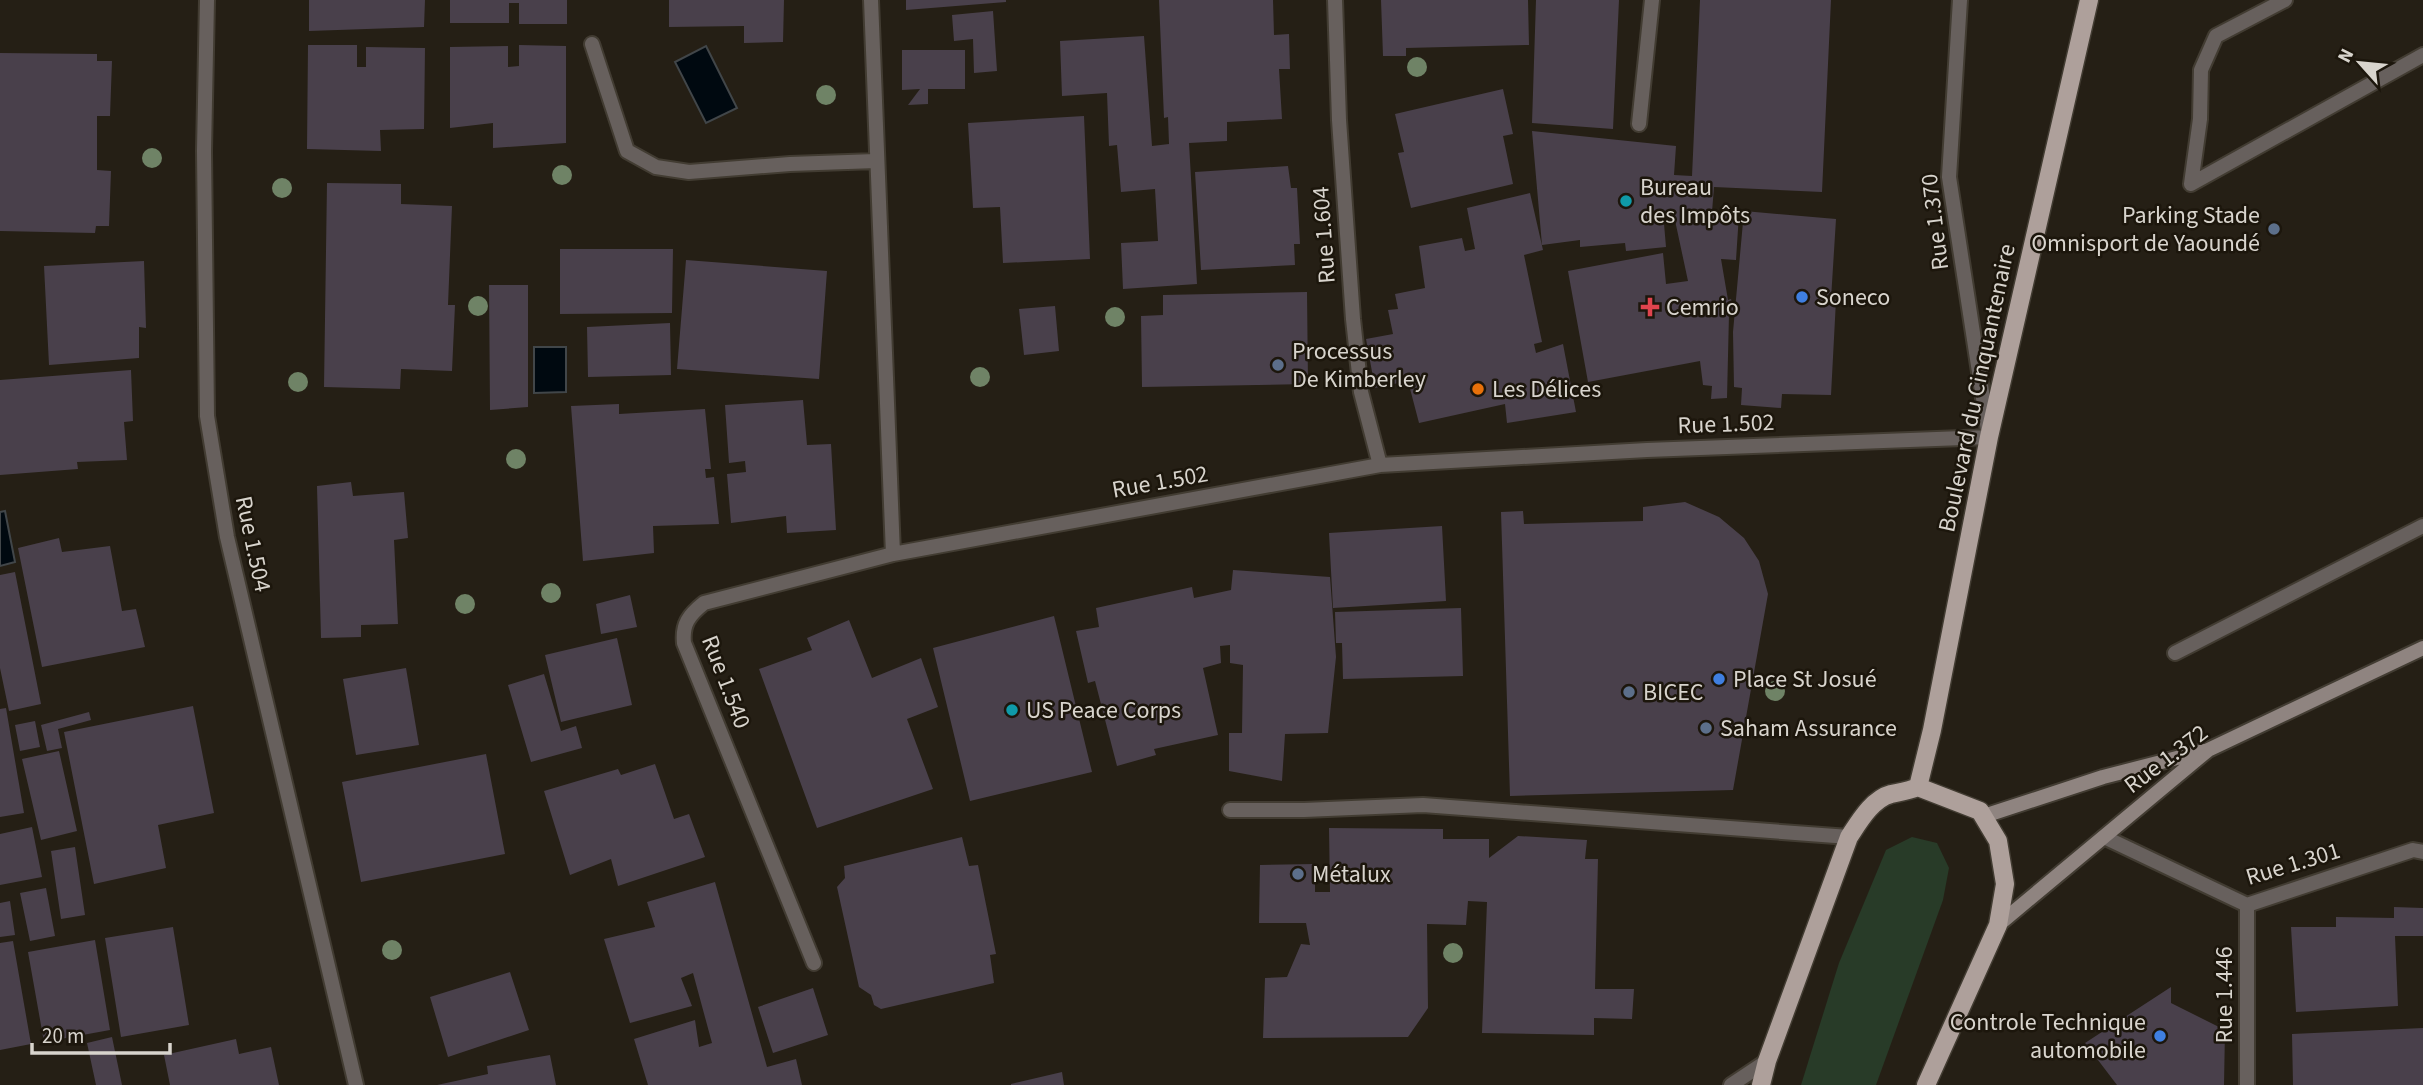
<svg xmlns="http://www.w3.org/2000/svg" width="2423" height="1085" viewBox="0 0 2423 1085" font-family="'Source Sans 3',sans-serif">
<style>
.green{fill:#283b28}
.water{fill:#000910;stroke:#414649;stroke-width:2}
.building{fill:#49404b}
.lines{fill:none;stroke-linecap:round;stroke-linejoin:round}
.lane-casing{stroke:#423c32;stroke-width:18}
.street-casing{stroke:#423c32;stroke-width:18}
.secondary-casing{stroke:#423c32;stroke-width:18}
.primary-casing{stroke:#423c32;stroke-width:21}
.lane{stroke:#67605d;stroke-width:14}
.street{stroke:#67605d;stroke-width:14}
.secondary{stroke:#8f8480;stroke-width:14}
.primary{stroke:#aea09b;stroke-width:18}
.tree{fill:#6f8366}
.culture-dot{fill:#0f9aa8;stroke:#1c160c;stroke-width:2.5}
.service-dot{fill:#5c6f8a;stroke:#1c160c;stroke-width:2.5}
.shop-dot{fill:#3f7fe0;stroke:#1c160c;stroke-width:2.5}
.health-dot{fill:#e0444e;stroke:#1c160c;stroke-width:2.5}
.food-dot{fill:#e8710a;stroke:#1c160c;stroke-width:2.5}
.labels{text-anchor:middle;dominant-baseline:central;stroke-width:5;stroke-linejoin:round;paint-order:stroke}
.poi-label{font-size:24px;fill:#d8d4cd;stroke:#1c160c;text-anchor:start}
.street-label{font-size:24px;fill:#d8d4cd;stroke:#1c160c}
</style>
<rect width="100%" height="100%" fill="#251f15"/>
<path class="green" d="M 1912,837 L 1937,843 L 1949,868 L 1943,900 L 1876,1085 L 1801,1085 L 1839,963 L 1886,850 Z"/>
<path class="water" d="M 706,46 L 737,108 L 706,123 L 675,62 Z
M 534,347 L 566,347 L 566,392 L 534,393 Z
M 5,511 L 15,562 L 0,566 L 0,512 Z"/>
<path class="building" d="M 309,0 L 425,0 L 424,27 L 309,31 Z
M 450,0 L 567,0 L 567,24 L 519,24 L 519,3 L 509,3 L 509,23 L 450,23 Z
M 669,0 L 784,0 L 783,42 L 744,43 L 744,26 L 669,27 Z
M 906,0 L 1006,0 L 1006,2 L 906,10 Z
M 1159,0 L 1273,0 L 1274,35 L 1289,34 L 1290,69 L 1279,69 L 1282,119 L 1227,122 L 1227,141 L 1189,143 L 1197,284 L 1123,289 L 1121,243 L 1158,241 L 1155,189 L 1121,192 L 1117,145 L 1109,146 L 1107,93 L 1062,96 L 1060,41 L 1144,36 L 1152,146 L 1169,144 L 1168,117 L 1164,118 Z
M 1381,0 L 1528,0 L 1529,45 L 1406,48 L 1406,56 L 1383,56 Z
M 1536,0 L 1619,0 L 1613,129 L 1532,123 Z
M 1700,0 L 1831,0 L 1822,192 L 1714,187 L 1712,212 L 1739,214 L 1736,260 L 1721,259 L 1728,300 L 1731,299 L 1735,313 L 1729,314 L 1727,398 L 1711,399 L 1712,386 L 1703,385 L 1700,361 L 1588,382 L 1568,271 L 1663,253 L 1666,284 L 1688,281 L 1673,211 L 1663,212 L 1666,247 L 1626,251 L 1625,243 L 1580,247 L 1580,240 L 1542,245 L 1532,131 L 1676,146 L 1674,175 L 1692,176 Z
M 993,11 L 997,71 L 974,73 L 973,39 L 954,41 L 952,15 Z
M 308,45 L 357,45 L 357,67 L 366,67 L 366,47 L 425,48 L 424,129 L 380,130 L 381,151 L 307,149 Z
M 519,45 L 566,46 L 566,143 L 493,148 L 493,123 L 450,128 L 450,47 L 508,46 L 508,67 L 519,66 Z
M 902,50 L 965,50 L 965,89 L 928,89 L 928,104 L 908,105 L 920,89 L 902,90 Z
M 0,53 L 97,54 L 97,61 L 112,61 L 110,116 L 97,116 L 97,170 L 111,171 L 109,226 L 96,226 L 95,233 L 0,231 Z
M 1503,89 L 1513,134 L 1503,136 L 1513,184 L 1411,208 L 1398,153 L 1404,152 L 1395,114 Z
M 1084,116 L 1090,259 L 1003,263 L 1000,207 L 973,208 L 968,123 Z
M 1288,166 L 1291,188 L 1297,188 L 1300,244 L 1294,244 L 1295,265 L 1201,270 L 1195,172 Z
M 327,183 L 401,184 L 401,204 L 452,206 L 448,305 L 455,305 L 452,371 L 401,369 L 400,389 L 324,387 Z
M 1530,193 L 1543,250 L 1524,255 L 1542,342 L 1534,344 L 1536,353 L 1563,344 L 1576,412 L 1507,423 L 1505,404 L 1419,423 L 1408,381 L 1375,388 L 1366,339 L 1393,334 L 1388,310 L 1398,309 L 1395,294 L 1425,288 L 1419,246 L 1462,238 L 1465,251 L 1475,249 L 1467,208 Z
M 1744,211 L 1836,219 L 1831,299 L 1836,300 L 1831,395 L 1782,394 L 1781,408 L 1741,405 L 1742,388 L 1734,387 L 1733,332 Z
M 560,249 L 673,249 L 672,313 L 560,314 Z
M 686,260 L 827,271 L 819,379 L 677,369 Z
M 144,261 L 146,328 L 139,327 L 139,358 L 49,365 L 44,266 Z
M 489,285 L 528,285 L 528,407 L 490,410 Z
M 1307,292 L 1308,384 L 1142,387 L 1141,316 L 1163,315 L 1163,295 Z
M 1055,306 L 1059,351 L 1024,355 L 1019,309 Z
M 670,323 L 671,375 L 588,377 L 587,327 Z
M 131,370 L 133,421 L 124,422 L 127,460 L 77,462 L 78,469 L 0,475 L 0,380 Z
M 803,400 L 807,445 L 831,444 L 836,530 L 787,533 L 786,516 L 731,523 L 727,474 L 746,472 L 745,461 L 729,463 L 725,405 Z
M 619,404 L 619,414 L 705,409 L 711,469 L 705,469 L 706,478 L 714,477 L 719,524 L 653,526 L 654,553 L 583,561 L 571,406 Z
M 351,482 L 353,496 L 404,492 L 408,538 L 394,540 L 398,624 L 361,625 L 361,637 L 321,638 L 317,486 Z
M 1685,502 L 1719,517 L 1744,538 L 1759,561 L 1768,594 L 1733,790 L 1510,796 L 1501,512 L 1523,511 L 1524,524 L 1643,521 L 1643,507 Z
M 1442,526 L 1446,601 L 1333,608 L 1329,533 Z
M 59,538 L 62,552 L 110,546 L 122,611 L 136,609 L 145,647 L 42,667 L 18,548 Z
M 1233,570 L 1330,577 L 1336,657 L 1328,733 L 1285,734 L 1282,781 L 1229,771 L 1229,733 L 1242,733 L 1243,665 L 1230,663 L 1230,645 L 1220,646 L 1221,663 L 1203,668 L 1218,735 L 1154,749 L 1156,755 L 1117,766 L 1095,681 L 1088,683 L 1076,631 L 1099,627 L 1096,608 L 1192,587 L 1194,598 L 1231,590 Z
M 15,572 L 41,704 L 9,711 L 0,668 L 0,575 Z
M 630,595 L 637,627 L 601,634 L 596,604 Z
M 1461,608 L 1463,676 L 1343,679 L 1342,643 L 1336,643 L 1335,612 Z
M 1054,616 L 1092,772 L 970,801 L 933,648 Z
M 849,620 L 872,678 L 921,658 L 938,707 L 907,719 L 933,789 L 817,828 L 759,669 L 812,650 L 807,638 Z
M 617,638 L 632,705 L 561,722 L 545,655 Z
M 406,668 L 419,745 L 356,755 L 343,679 Z
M 544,674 L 561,731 L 576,726 L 582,748 L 531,762 L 508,685 Z
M 193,706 L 214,813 L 158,825 L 166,868 L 94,884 L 64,732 Z
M 6,708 L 24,813 L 0,817 L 0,709 Z
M 89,712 L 91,720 L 58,729 L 62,748 L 47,751 L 41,725 Z
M 35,721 L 40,747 L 20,751 L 15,725 Z
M 59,751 L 77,831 L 41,840 L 22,759 Z
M 486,754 L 505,854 L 361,882 L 342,782 Z
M 655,764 L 674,819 L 689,814 L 705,857 L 618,886 L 611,859 L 570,875 L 544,791 L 618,769 L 621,775 Z
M 32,827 L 42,877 L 0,885 L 0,834 Z
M 1329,828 L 1443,829 L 1443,839 L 1489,839 L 1489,858 L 1518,836 L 1587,840 L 1585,859 L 1598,859 L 1595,989 L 1634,989 L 1632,1019 L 1594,1018 L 1594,1035 L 1482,1033 L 1487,902 L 1468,901 L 1466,925 L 1427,924 L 1428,1008 L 1408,1037 L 1263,1038 L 1265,978 L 1287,977 L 1301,944 L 1310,945 L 1306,923 L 1259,923 L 1260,865 L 1315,864 L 1315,892 L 1330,892 Z
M 962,837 L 969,866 L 978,865 L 996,954 L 990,955 L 994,983 L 881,1009 L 874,1005 L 871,995 L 859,987 L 837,887 L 845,878 L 844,866 Z
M 75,847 L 85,915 L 61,919 L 51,851 Z
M 715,882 L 767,1067 L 796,1059 L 802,1085 L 648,1085 L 634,1039 L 695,1020 L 699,1047 L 712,1043 L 693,973 L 681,978 L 692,1006 L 630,1023 L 604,939 L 655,927 L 647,902 Z
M 46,888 L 55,936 L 30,941 L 20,893 Z
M 10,901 L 15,935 L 0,937 L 0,903 Z
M 2394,907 L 2423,908 L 2423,936 L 2395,936 L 2398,1006 L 2296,1012 L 2291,927 L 2336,927 L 2336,917 L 2394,918 Z
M 173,927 L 189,1025 L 121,1037 L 105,938 Z
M 95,940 L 110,1030 L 44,1042 L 28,952 Z
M 13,941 L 31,1044 L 0,1050 L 0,943 Z
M 510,972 L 529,1030 L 448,1057 L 430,997 Z
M 2171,987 L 2171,1003 L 2225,1030 L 2224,1085 L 2117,1085 L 2085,1043 Z
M 813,988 L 828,1035 L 773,1053 L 758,1007 Z
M 2423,1028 L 2423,1085 L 2293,1085 L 2292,1034 Z
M 112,1037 L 122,1085 L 96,1085 L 87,1043 Z
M 236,1039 L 239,1054 L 271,1047 L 279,1085 L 170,1085 L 164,1055 Z
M 550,1055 L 556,1085 L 437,1085 L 488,1074 L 487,1066 Z
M 1062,1072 L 1064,1085 L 1011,1085 L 1011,1084 Z"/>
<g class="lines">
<g class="lane-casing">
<path id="lane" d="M 2191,184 L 2423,55
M 2191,184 L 2200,119 L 2201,70 L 2216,36 L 2285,0
M 2175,653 L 2423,526"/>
</g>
<g class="street-casing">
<path id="street" d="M 207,0 L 204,151 L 207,416 L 227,537 L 356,1085
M 871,0 L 893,554 L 1380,465 L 1647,450 L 1989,437 L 1949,177 L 1960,0
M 1335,0 L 1339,120 L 1353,319 L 1361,392 L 1380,465
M 592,44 L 627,151 L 656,167 L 689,172 L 790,164 L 876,161
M 1639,124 L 1652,0
M 1230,810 L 1304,810 L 1423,805 L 1849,837
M 2104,837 L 2247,905 L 2413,850 L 2423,852
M 2247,905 L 2247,1085
M 814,963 L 684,643 C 682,624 689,615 704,603 L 893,554
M 1731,1085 L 1767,1061"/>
</g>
<g class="secondary-casing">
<path id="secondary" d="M 1984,816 L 2103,777 L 2204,751
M 1998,925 L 2208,750 L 2423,648"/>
</g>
<g class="primary-casing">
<path id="primary" d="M 1918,787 L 1932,730 L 1989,437 L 2089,0
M 1761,1085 L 1767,1061 L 1849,837 C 1859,822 1872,799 1891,794 C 1900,792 1908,791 1918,787 L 1980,811 L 1998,841 L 2005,884 L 1998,925 L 1926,1085"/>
</g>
<use href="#lane" class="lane"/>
<use href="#street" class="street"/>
<use href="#secondary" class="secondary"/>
<use href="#primary" class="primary"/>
</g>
<g class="tree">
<circle cx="1417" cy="67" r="10"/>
<circle cx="826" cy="95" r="10"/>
<circle cx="152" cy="158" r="10"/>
<circle cx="562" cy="175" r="10"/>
<circle cx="282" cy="188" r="10"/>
<circle cx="478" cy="306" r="10"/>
<circle cx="1115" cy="317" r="10"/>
<circle cx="980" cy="377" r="10"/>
<circle cx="298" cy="382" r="10"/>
<circle cx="516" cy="459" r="10"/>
<circle cx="551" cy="593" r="10"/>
<circle cx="465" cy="604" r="10"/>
<circle cx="1775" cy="691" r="10"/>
<circle cx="392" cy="950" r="10"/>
<circle cx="1453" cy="953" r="10"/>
</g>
<g class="culture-dot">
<circle cx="1626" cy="201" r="7"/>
<circle cx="1012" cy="710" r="7"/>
</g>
<g class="service-dot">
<circle cx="2274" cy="229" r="7"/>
<circle cx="1278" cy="365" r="7"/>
<circle cx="1629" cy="692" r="7"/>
<circle cx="1706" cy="728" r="7"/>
<circle cx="1298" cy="874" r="7"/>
</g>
<g class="shop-dot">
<circle cx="1802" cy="297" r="7"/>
<circle cx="1719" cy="679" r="7"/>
<circle cx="2160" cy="1036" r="7"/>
</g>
<path class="health-dot" d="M1646.5 296.5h7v7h7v7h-7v7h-7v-7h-7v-7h7z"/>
<circle class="food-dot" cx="1478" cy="389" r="7"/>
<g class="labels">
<g class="poi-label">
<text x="1640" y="187">Bureau<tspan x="1640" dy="28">des Impôts</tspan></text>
<text x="2260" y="215" text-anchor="end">Parking Stade<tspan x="2260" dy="28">Omnisport de Yaoundé</tspan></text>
<text x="1816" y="297">Soneco</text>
<text x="1666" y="307">Cemrio</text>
<text x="1292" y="351">Processus<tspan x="1292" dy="28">De Kimberley</tspan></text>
<text x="1492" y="389">Les Délices</text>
<text x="1733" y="679">Place St Josué</text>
<text x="1643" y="692">BICEC</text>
<text x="1026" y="710">US Peace Corps</text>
<text x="1720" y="728">Saham Assurance</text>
<text x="1312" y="874">Métalux</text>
<text x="2146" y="1022" text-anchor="end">Controle Technique<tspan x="2146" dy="28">automobile</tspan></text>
</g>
<g class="street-label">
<text transform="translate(1935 222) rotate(-97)">Rue 1.370</text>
<text transform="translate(1324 235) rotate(-94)">Rue 1.604</text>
<text transform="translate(1977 388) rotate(-78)">Boulevard du Cinquantenaire</text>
<text transform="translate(1726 424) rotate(-2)">Rue 1.502</text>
<text transform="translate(1160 482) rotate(-10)">Rue 1.502</text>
<text transform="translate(253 544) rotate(78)">Rue 1.504</text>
<text transform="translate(726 682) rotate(69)">Rue 1.540</text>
<text transform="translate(2166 759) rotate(-37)">Rue 1.372</text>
<text transform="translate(2293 864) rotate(-17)">Rue 1.301</text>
<text transform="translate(2224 995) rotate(-90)">Rue 1.446</text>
</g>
</g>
<g transform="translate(2360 63) rotate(297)" stroke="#1c160c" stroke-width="5" paint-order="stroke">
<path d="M0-5L12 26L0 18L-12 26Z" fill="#d8d4cd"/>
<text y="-10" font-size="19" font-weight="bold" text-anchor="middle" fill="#d8d4cd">N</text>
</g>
<path d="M32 1043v10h138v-10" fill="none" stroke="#d8d4cd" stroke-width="3.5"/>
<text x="42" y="1043" font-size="21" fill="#d8d4cd" stroke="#1c160c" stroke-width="5" paint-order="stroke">20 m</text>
</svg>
